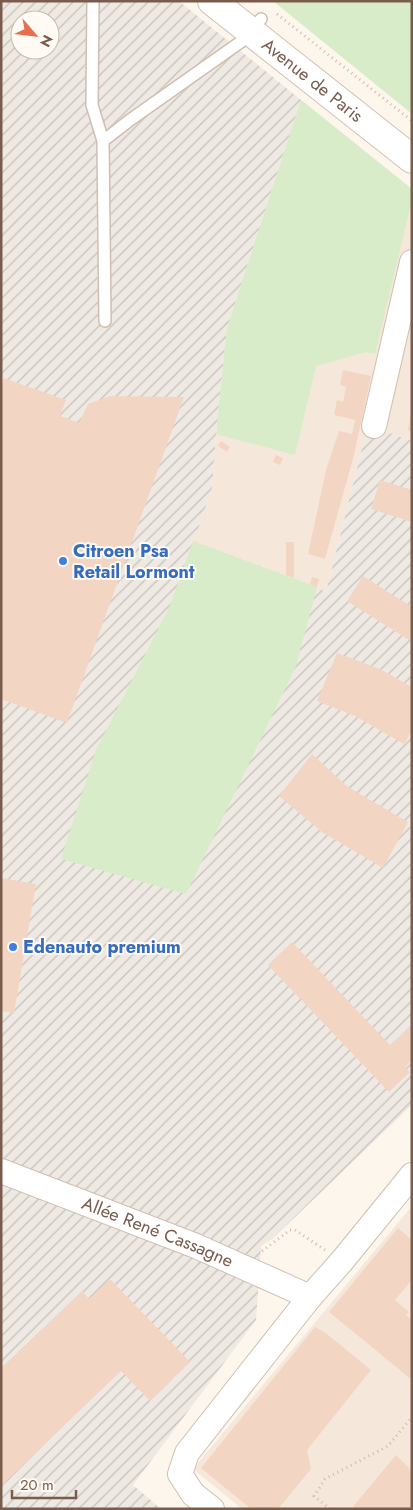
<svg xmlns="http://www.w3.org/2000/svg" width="413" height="1510" viewBox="0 0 413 1510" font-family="Jost,sans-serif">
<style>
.residential{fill:#f5e8da}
.industrial{fill:url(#industrial-furrows);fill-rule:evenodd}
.green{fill:#d8ecc9}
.building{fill:#f3d5c3}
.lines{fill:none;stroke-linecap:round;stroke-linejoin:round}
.service-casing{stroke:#d1beb0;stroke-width:14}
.minor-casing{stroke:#d1beb0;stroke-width:26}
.secondary-casing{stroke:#d6c0b0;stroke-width:30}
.path{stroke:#d9b8a5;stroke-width:3;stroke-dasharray:1 4;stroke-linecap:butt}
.service{stroke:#fff;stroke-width:11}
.minor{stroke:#fff;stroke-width:24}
.secondary{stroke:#fff;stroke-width:28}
.shop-dot{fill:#3f7fe0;stroke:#fffaf3;stroke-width:2}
.labels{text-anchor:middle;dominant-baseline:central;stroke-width:4;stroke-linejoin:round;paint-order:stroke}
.street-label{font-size:18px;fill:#7a5c4d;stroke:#fffaf3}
.shop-label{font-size:18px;font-weight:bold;fill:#366cbe;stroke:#fffaf3;text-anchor:start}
</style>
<defs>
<pattern id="industrial-furrows" width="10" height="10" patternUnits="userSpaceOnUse" patternTransform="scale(1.25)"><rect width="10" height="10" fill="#efe9e4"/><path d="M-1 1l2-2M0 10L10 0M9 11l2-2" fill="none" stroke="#c7c0bb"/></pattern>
</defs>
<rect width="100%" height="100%" fill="#fdf6ec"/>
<path class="residential" d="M 301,100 L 412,189 L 412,441 L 368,425 L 326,592 L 317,587 L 193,541 L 212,488 L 216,434 L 227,328 Z
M 412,1206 L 412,1509 L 242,1509 L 193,1469 Z"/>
<path class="industrial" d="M 1,1 L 179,1 L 301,100 L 227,328 L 216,434 L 212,488 L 194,541 L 317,587 L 326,592 L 368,425 L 412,441 L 412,1105 L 271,1240 L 261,1246 L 256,1320 L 133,1485 L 161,1509 L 1,1509 ZM 20,20 L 50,20 L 50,50 L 20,50 Z"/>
<path class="green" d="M 273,1 L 412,1 L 412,114 Z
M 301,100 L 412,189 L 412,200 L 375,354 L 366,352 L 316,366 L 295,455 L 216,434 L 227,328 Z
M 193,541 L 317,587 L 296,666 L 186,894 L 61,859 L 96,750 L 169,608 Z"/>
<path class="building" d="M 343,370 L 371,376 L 354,455 L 325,559 L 308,554 L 326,470 L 339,431 L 352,434 L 355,420 L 334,415 L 337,400 L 343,402 L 346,387 L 340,385 Z
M 4,378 L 66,400 L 60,416 L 79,423 L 88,404 L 110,396 L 184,397 L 67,723 L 1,699 L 1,385 Z
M 411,413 L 412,414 L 412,432 L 408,431 Z
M 221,441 L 230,447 L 227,452 L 218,446 Z
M 276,455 L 283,458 L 280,465 L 273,462 Z
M 380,480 L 412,490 L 412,522 L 371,509 Z
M 286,542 L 294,542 L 294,578 L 286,575 Z
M 363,576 L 412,607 L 412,642 L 347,601 Z
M 312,577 L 319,579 L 317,587 L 310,584 Z
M 337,653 L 380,669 L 412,687 L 412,731 L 404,744 L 355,716 L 317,701 Z
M 312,754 L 348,787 L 408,822 L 383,868 L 322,832 L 279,796 Z
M 1,878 L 36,884 L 14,1013 L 1,1011 Z
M 292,942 L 390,1045 L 412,1025 L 412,1060 L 405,1067 L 410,1072 L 389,1092 L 268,965 Z
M 398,1228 L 412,1240 L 412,1280 L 395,1300 L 409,1312 L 406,1315 L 412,1320 L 412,1380 L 329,1312 Z
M 110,1279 L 190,1362 L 150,1401 L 121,1371 L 1,1486 L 1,1368 L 82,1291 L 89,1299 Z
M 315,1327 L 327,1334 L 371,1370 L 307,1450 L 311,1469 L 278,1509 L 251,1509 L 201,1468 Z
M 396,1455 L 412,1471 L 412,1509 L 351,1509 Z"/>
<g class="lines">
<g class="service-casing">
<path id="service" d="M 93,1 L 92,105 L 103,141 L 105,321
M 103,141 L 130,120 L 242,41 L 261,19"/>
</g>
<g class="minor-casing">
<g id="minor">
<path d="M 374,426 L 412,262"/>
<path id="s1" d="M 1,1171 L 196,1246 L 310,1297"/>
<path d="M 212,1509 L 193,1494 L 180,1474 L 187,1453 L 310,1297 L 342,1261 L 412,1175"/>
</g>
</g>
<g class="secondary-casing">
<g id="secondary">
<path id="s2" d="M 212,1 L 412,159"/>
</g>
</g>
<path class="path" d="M 277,14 L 412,121
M 262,1251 L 290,1230 L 295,1230 L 325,1250
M 330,1509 L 314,1496 L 325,1479 L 388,1446 L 412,1417"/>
<use href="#service" class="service"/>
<use href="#minor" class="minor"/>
<use href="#secondary" class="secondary"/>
</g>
<g class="shop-dot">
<circle cx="63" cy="561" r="5"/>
<circle cx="13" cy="947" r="5"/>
</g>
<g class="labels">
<g class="street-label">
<text stroke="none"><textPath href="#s2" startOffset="128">Avenue de Paris</textPath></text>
<text stroke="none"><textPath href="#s1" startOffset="168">Allée René Cassagne</textPath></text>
</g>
<g class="shop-label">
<text x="73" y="551">Citroen Psa<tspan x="73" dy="21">Retail Lormont</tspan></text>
<text x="23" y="947">Edenauto premium</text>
</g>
</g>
<rect width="413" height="1510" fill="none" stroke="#7a5c4d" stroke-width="5"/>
<g transform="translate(35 35) rotate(118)"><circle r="24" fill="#fffaf3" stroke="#cabbb1"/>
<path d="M0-4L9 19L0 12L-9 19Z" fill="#e76f51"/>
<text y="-8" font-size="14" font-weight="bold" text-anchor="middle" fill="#7a5c4d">N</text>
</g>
<path d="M12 1490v8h64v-8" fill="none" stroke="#7a5c4d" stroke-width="2.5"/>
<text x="20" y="1490" font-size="15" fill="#7a5c4d" stroke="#fffaf3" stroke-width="4" paint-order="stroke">20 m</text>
</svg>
